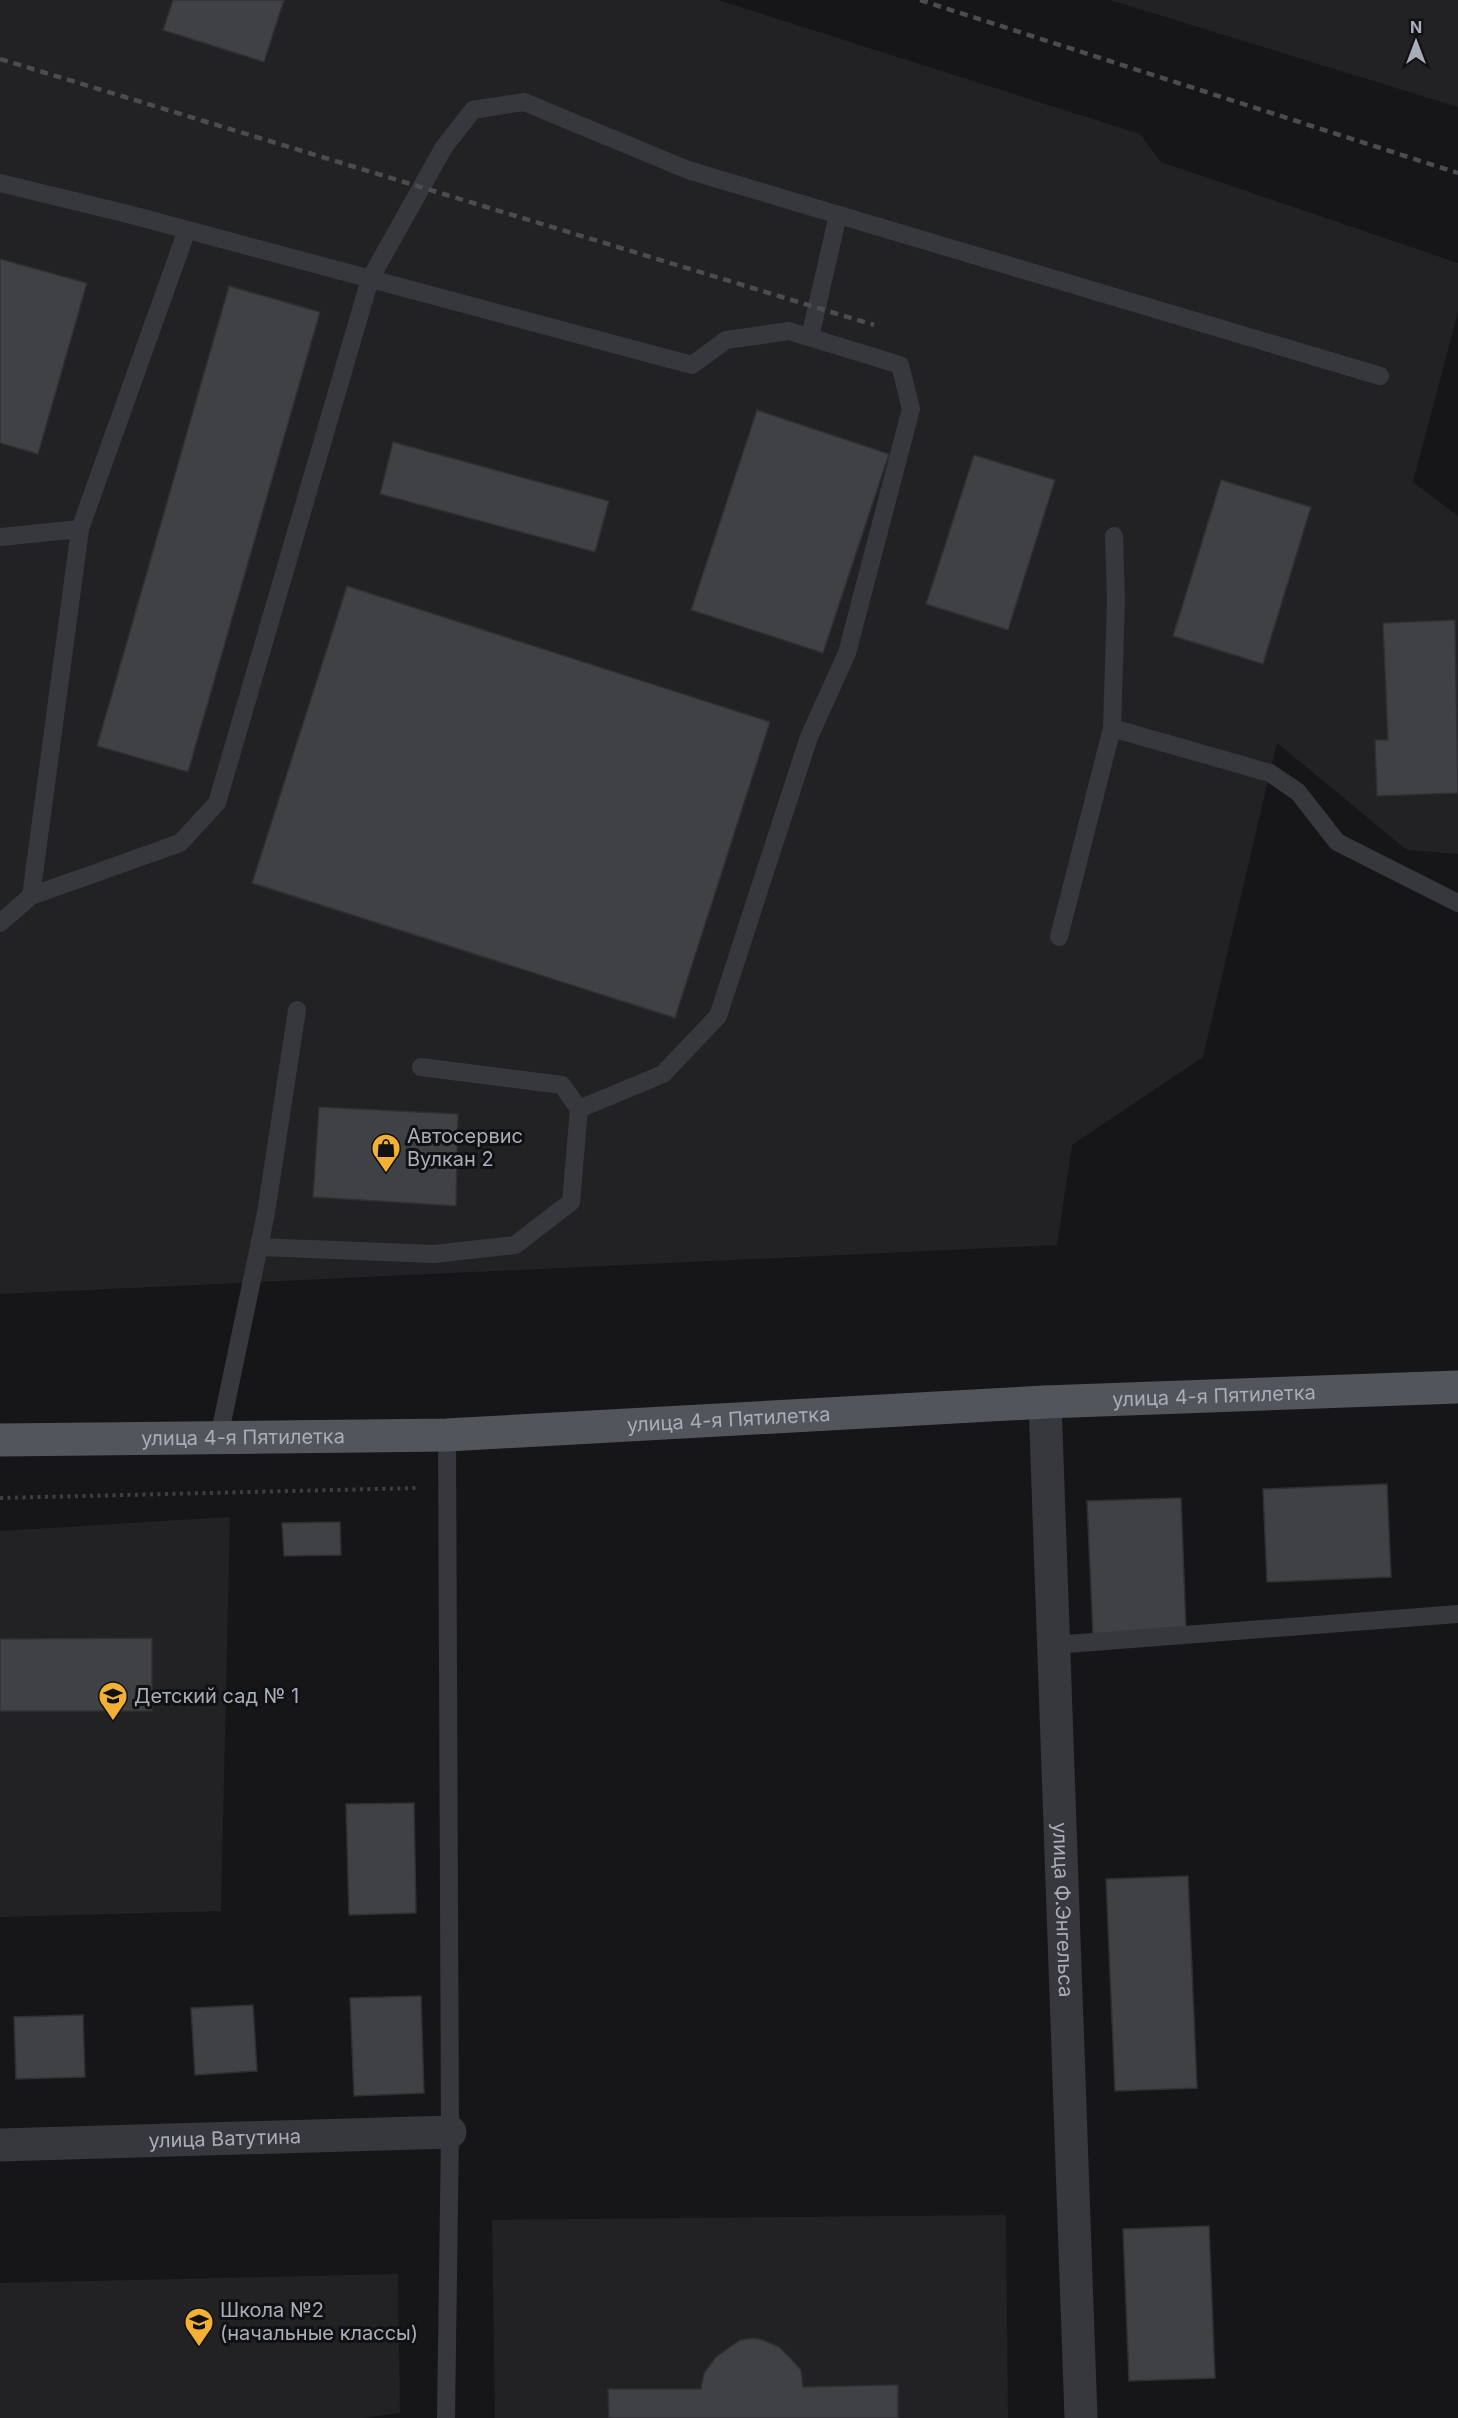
<svg xmlns="http://www.w3.org/2000/svg" width="1458" height="2418" viewBox="0 0 1458 2418" font-family="Inter,sans-serif">
<style>
.built{fill:#222225}
.building{fill:#404145;stroke:#303034;stroke-width:1.5}
.lines{fill:none;stroke-linecap:round;stroke-linejoin:round}
.path{stroke:#3d3f44;stroke-width:4;stroke-dasharray:3 4.5;stroke-linecap:butt}
.lane{stroke:#37383d;stroke-width:18}
.street{stroke:#37383d;stroke-width:33}
.primary{stroke:#53555c;stroke-width:33}
.rail{stroke:#4a4c52;stroke-width:4.5;stroke-dasharray:8 6;stroke-linecap:butt}
.labels{text-anchor:middle;dominant-baseline:central;stroke-width:6;stroke-linejoin:round;paint-order:stroke}
.poi-label{font-size:20px;fill:#a8adb8;stroke:#111113;text-anchor:start}
.street-label{font-size:20px;fill:#a8adb8;stroke:#111113}
</style>
<rect width="100%" height="100%" fill="#161618"/>
<path class="built" d="M 0,0 L 718,0 L 1140,134 L 1161,162 L 1458,263 L 1458,312 L 1413,482 L 1458,516 L 1458,854 L 1407,850 L 1277,743 L 1203,1057 L 1072,1145 L 1057,1245 L 0,1294 Z
M 1110,0 L 1458,0 L 1458,107 Z
M 230,1517 L 221,1911 L 0,1917 L 0,1531 Z
M 1006,2215 L 1008,2418 L 495,2418 L 492,2220 Z
M 398,2274 L 400,2413 L 362,2418 L 0,2418 L 0,2283 Z"/>
<path class="building" d="M 173,0 L 284,0 L 264,62 L 163,30 Z
M 0,259 L 87,283 L 38,454 L 0,443 Z
M 229,286 L 320,312 L 188,772 L 97,746 Z
M 757,410 L 889,454 L 823,653 L 691,610 Z
M 393,442 L 609,501 L 595,552 L 380,494 Z
M 974,455 L 1055,480 L 1008,630 L 926,604 Z
M 1221,480 L 1311,507 L 1263,664 L 1173,636 Z
M 347,586 L 770,722 L 675,1018 L 252,883 Z
M 1455,620 L 1458,793 L 1377,796 L 1375,740 L 1388,740 L 1383,623 Z
M 319,1107 L 458,1114 L 456,1206 L 313,1197 Z
M 1387,1484 L 1391,1577 L 1267,1582 L 1263,1489 Z
M 1181,1498 L 1186,1630 L 1093,1634 L 1087,1501 Z
M 340,1522 L 341,1555 L 284,1556 L 282,1523 Z
M 152,1638 L 152,1711 L 0,1711 L 0,1639 Z
M 414,1803 L 416,1913 L 349,1915 L 346,1804 Z
M 1188,1876 L 1197,2088 L 1115,2091 L 1106,1879 Z
M 421,1996 L 424,2093 L 354,2096 L 350,1998 Z
M 253,2005 L 257,2071 L 195,2075 L 191,2008 Z
M 83,2015 L 85,2077 L 16,2079 L 14,2017 Z
M 1209,2226 L 1215,2378 L 1129,2381 L 1123,2229 Z
M 753,2338 L 763,2340 L 779,2347 L 790,2358 L 801,2370 L 803,2387 L 898,2385 L 898,2418 L 609,2418 L 608,2389 L 701,2389 L 704,2373 L 716,2357 L 740,2340 Z"/>
<g class="lines">
<path class="path" d="M 0,1498 L 416,1488"/>
<path class="lane" d="M 0,183 L 128,214 L 692,365 L 726,340 L 789,331 L 900,365 L 911,409 L 847,653 L 809,737 L 718,1016 L 663,1074 L 579,1109
M 810,337 L 838,215
M 0,537 L 80,529
M 1112,728 L 1270,773 L 1298,792 L 1337,842 L 1458,903
M 31,896 L 80,529 L 187,230
M 0,923 L 31,896 L 180,843 L 217,803 L 370,279 L 444,147 L 473,110 L 524,102 L 688,170 L 1380,376
M 1059,937 L 1112,728 L 1116,600 L 1114,536
M 259,1247 L 434,1254 L 515,1245 L 571,1202 L 579,1109 L 562,1085 L 421,1067
M 219,1437 L 266,1213 L 297,1010
M 1054,1645 L 1458,1614
M 446,2418 L 450,2132 L 447,1435"/>
<g class="street">
<path id="s1" d="M 1045,1402 L 1081,2418"/>
<path id="s2" d="M 0,2145 L 450,2132"/>
</g>
<path class="primary" id="s3" d="M 0,1440 L 447,1435 L 1045,1402 L 1458,1387"/>
<path class="rail" d="M 920,0 L 1458,173
M 0,59 L 874,325"/>
</g>
<defs>
<g id="shop-pin" transform="scale(1.5)"><path d="M0 17L-7.5 6A9.5 9.5 0 1 1 7.5 6Z" fill="#f2b134" stroke="#111113"/><path d="M-5-2.5h2.3a2.7 3.5 0 0 1 5.4 0H5L5.5 6h-11ZM-1.5-2.5h3a1.5 2.3 0 0 0-3 0Z" fill="#111"/></g>
<g id="school-pin" transform="scale(1.5)"><path d="M0 17L-7.5 6A9.5 9.5 0 1 1 7.5 6Z" fill="#f2b134" stroke="#111113"/><path d="M0-5L7-2L0 1L-7-2ZM-4 1L0 2.5L4 1V4Q0 6-4 4Z" fill="#111"/></g>
</defs>
<g fill-rule="evenodd">
<use href="#shop-pin" x="386" y="1148"/>
<use href="#school-pin" x="113" y="1696"/>
<use href="#school-pin" x="199" y="2322"/>
</g>
<g class="labels">
<g class="poi-label">
<text x="407" y="1136">Автосервис<tspan x="407" dy="23">Вулкан 2</tspan></text>
<text x="134" y="1696">Детский сад № 1</text>
<text x="220" y="2310">Школа №2<tspan x="220" dy="23">(начальные классы)</tspan></text>
</g>
<g class="street-label">
<text stroke="none"><textPath href="#s3" startOffset="1215">улица 4-я Пятилетка</textPath></text>
<text stroke="none"><textPath href="#s3" startOffset="729">улица 4-я Пятилетка</textPath></text>
<text stroke="none"><textPath href="#s3" startOffset="243">улица 4-я Пятилетка</textPath></text>
<text stroke="none"><textPath href="#s1" startOffset="508">улица Ф.Энгельса</textPath></text>
<text stroke="none"><textPath href="#s2" startOffset="225">улица Ватутина</textPath></text>
</g>
</g>
<g transform="translate(1416 42)" stroke="#111113" stroke-width="4.5" paint-order="stroke">
<path d="M0-4.5L10 22L0 15L-10 22Z" fill="#a8adb8"/>
<text y="-9" font-size="16" font-weight="bold" text-anchor="middle" fill="#a8adb8">N</text>
</g>
</svg>
